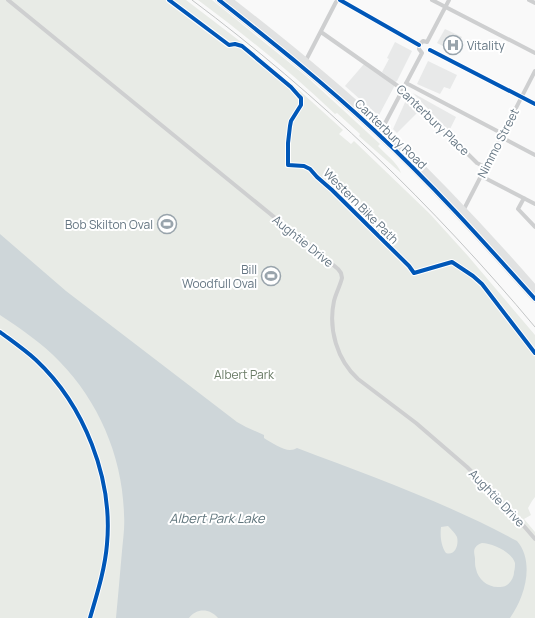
<svg xmlns="http://www.w3.org/2000/svg" width="535" height="618" viewBox="0 0 535 618" font-family="Manrope,sans-serif">
<style>
.built{fill:#e8e9e9}
.green{fill:#e8ebe6}
.water{fill:#ced6d9;fill-rule:evenodd}
.lines{fill:none;stroke-linecap:round;stroke-linejoin:round}
.minor{stroke:#cecfd0;stroke-width:4}
.tertiary{stroke:#cecfd0;stroke-width:5}
.primary{stroke:#e1e2e2;stroke-width:7}
.tram{stroke:#c3c5c6;stroke-width:1}
.cycleway-casing{stroke:#fff;stroke-width:6}
.cycleway{stroke:#0057b8;stroke-width:4}
.labels{text-anchor:middle;dominant-baseline:central;stroke-width:4;stroke-linejoin:round;paint-order:stroke}
.poi-label{font-size:12px;fill:#657683;stroke:#fff;text-anchor:end}
.street-label{font-size:12px;fill:#657683;stroke:#fff}
.park-label{font-size:12px;fill:#687a64;stroke:#fff}
.water-label{font-size:13px;font-style:italic;fill:#60757c;stroke:#fff}
</style>
<rect width="100%" height="100%" fill="#f9f9f9"/>
<path class="built" d="M 445,29 L 462,37 L 455,52 L 437,43 Z
M 395,42 L 412,51 L 397,81 L 395,82 L 382,72 L 389,59 L 387,58 Z
M 428,61 L 457,75 L 450,89 L 444,87 L 440,94 L 417,84 Z
M 364,64 L 395,85 L 379,115 L 378,115 L 345,86 Z
M 413,93 L 456,117 L 449,131 Z
M 407,98 L 420,110 L 397,133 L 393,129 Z"/>
<path class="green" d="M 0,0 L 186,0 L 245,45 L 300,91 L 343,130 L 339,134 L 351,144 L 354,141 L 430,214 L 468,256 L 535,335 L 535,497 L 532,501 L 528,508 L 531,515 L 524,519 L 535,532 L 535,618 L 0,618 Z
M 198,0 L 212,0 L 306,76 L 380,144 L 378,146 C 385,154 398,163 401,173 L 359,136 L 360,134 L 337,113 L 335,114 C 292,73 245,35 198,0 Z"/>
<path class="water" d="M 0,234 L 66,291 L 237,422 L 246,427 L 264,435 L 264,438 C 270,442 283,450 290,450 C 293,450 295,449 297,448 C 371,476 447,503 517,541 C 535,562 525,597 510,618 L 218,618 C 210,608 196,608 189,618 L 116,618 C 118,596 120,574 122,551 C 123,539 125,527 124,515 C 123,458 99,402 60,362 C 42,343 21,329 0,315 ZM 448,526 C 451,529 455,533 457,537 C 459,545 455,556 446,553 C 441,546 440,536 441,527 ZM 482,543 C 492,543 512,552 515,563 C 515,565 515,569 514,572 C 514,577 511,582 507,585 C 504,587 501,587 498,587 C 487,587 478,579 476,569 C 475,566 475,563 475,559 C 475,556 473,551 475,548 C 477,545 479,544 482,543 Z"/>
<g class="lines">
<path class="minor" d="M 8,0 L 279,221 L 301,238 L 338,269 L 341,273 L 342,278 C 340,286 336,293 334,301 C 328,329 337,360 358,379 L 416,423 L 467,467 L 511,511 L 535,539
M 340,0 L 419,45
M 432,0 L 535,53
M 529,0 L 535,3
M 321,32 L 402,89 L 477,163 L 485,167
M 427,42 L 449,0
M 430,50 L 535,104
M 422,53 L 419,49 L 419,45 L 423,41 L 427,42
M 305,62 L 336,2
M 406,83 L 503,134
M 382,129 L 422,53
M 501,137 L 535,155
M 481,176 L 535,204
M 524,198 L 518,209 L 535,227
M 463,211 L 535,71"/>
<path class="tertiary" d="M 0,332 C 12,341 25,350 36,360 C 84,405 113,478 107,544 C 105,569 97,594 90,618"/>
<path class="primary" d="M 219,0 C 272,42 325,84 374,130 C 431,183 483,241 535,299
M 229,0 C 282,41 334,83 383,129 C 436,180 487,234 535,289"/>
<path class="tram" d="M 192,0 C 319,95 433,205 535,327"/>
<g class="cycleway-casing">
<path id="cycleway" d="M 169,0 L 229,45 L 235,44 L 242,46 L 291,87 L 299,96 L 301,98 L 301,105 L 291,121 L 290,126 L 288,143 L 288,165 L 304,166 L 310,169 L 317,177 L 332,190 L 409,266 L 414,273 L 452,262 L 473,276 L 482,284 L 535,353
M 219,0 C 272,42 325,84 374,130 C 431,183 483,241 535,299
M 340,0 L 419,45
M 430,50 L 535,104
M 0,332 C 12,341 25,350 36,360 C 84,405 113,478 107,544 C 105,569 97,594 90,618"/>
</g>
<use href="#cycleway" class="cycleway"/>
</g>
<defs>
<g id="hospital-ring" transform="scale(1)"><circle r="9.5" fill="#fff" stroke="#99a4ac" stroke-width="1.5"/><path d="M-5-5h3v3.5h4V-5h3V5h-3V1.5h-4V5h-3Z" fill="#99a4ac"/></g>
<g id="stadium-ring" transform="scale(1)"><circle r="9.5" fill="#fff" stroke="#99a4ac" stroke-width="1.5"/><path d="M0-5a6.5 5 0 1 0 0 10a6.5 5 0 1 0 0-10ZM-3.5-1.8h7v3.6h-7Z" fill="#99a4ac"/></g>
</defs>
<g fill-rule="evenodd">
<use href="#hospital-ring" x="453" y="45"/>
<use href="#stadium-ring" x="167" y="224"/>
<use href="#stadium-ring" x="271" y="276"/>
</g>
<g class="labels">
<g class="poi-label">
<text x="467" y="45" text-anchor="start">Vitality</text>
<text x="153" y="224">Bob Skilton Oval</text>
<text x="257" y="269">Bill<tspan x="257" dy="14">Woodfull Oval</tspan></text>
</g>
<g class="street-label">
<text transform="translate(433 120) rotate(44)">Canterbury Place</text>
<text transform="translate(391 134) rotate(44)">Canterbury Road</text>
<text transform="translate(498 143) rotate(-63)">Nimmo Street</text>
<text transform="translate(361 206) rotate(45)">Western Bike Path</text>
<text transform="translate(303 241) rotate(39)">Aughtie Drive</text>
<text transform="translate(497 498) rotate(46)">Aughtie Drive</text>
</g>
<g class="park-label">
<text x="244" y="374">Albert Park</text>
</g>
<g class="water-label">
<text x="217" y="518">Albert Park Lake</text>
</g>
</g>
</svg>
